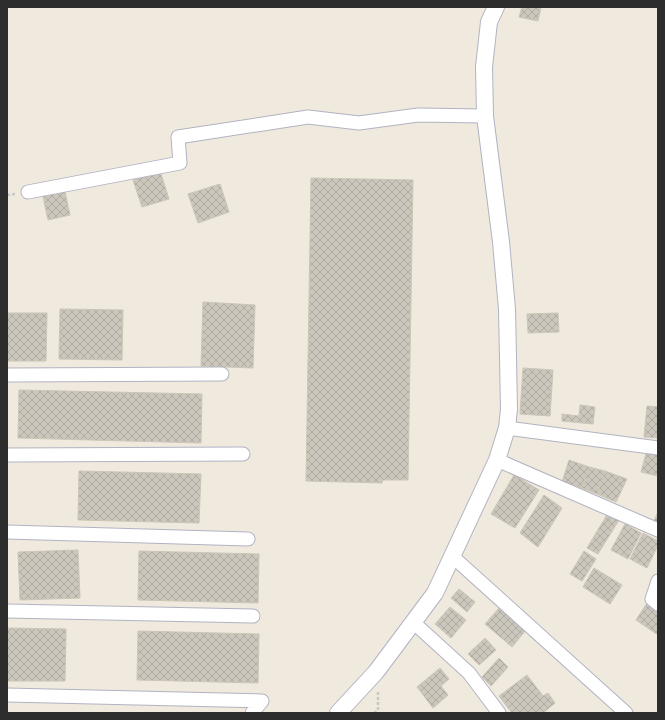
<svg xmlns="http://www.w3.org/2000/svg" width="665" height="720" viewBox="0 0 665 720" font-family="'Noto Sans',sans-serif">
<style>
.building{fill:url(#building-cross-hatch);stroke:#cbc6b7}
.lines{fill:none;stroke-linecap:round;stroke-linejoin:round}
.minor-casing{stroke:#b2b3c2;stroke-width:15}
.tertiary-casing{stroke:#b2b3c2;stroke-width:18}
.path{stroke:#c8c8c8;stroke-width:2.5;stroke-dasharray:3 2;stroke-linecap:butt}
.minor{stroke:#fff;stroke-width:13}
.tertiary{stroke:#fff;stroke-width:16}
</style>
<defs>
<pattern id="building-cross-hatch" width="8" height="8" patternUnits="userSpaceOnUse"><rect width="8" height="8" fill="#cbc7bc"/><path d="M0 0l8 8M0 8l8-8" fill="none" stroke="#afaba2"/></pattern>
</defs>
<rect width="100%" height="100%" fill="#efe9de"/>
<path class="building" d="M 522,7 L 541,7 L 538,21 L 519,17 Z
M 160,171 L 169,199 L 142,207 L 133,180 Z
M 311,178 L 413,180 L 408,480 L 383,480 L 382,483 L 306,481 Z
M 220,184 L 229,212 L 198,223 L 188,194 Z
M 64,187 L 70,215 L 48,220 L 42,192 Z
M 203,302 L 255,305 L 253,368 L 201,366 Z
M 60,309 L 123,310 L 122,360 L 59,359 Z
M 7,313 L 47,313 L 46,361 L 7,361 Z
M 558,313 L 559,332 L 528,333 L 527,314 Z
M 523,368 L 553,370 L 550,416 L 520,414 Z
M 19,390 L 202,394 L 201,443 L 18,438 Z
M 580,405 L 595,407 L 593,424 L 562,421 L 562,414 L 579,416 Z
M 647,406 L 658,407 L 658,438 L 644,437 Z
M 647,450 L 658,453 L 658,476 L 641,472 Z
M 569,460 L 589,467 L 582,488 L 562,482 Z
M 589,467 L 605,471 L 597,494 L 582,488 Z
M 79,471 L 201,474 L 199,523 L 78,520 Z
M 605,471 L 627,479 L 616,502 L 597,494 Z
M 514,475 L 539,490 L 515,528 L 491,514 Z
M 544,495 L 562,508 L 538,547 L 520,533 Z
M 658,512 L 658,525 L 653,523 Z
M 608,513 L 619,520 L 598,554 L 587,548 Z
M 625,524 L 641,533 L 628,559 L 611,550 Z
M 643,533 L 658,541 L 658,545 L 647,568 L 630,559 Z
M 78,550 L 80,598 L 20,600 L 18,552 Z
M 139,551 L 259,554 L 258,603 L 138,600 Z
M 584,551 L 596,559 L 582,581 L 570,574 Z
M 594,568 L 622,585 L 610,604 L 583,587 Z
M 459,589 L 475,602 L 467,612 L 451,598 Z
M 647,603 L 658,610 L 658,635 L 636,620 Z
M 450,607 L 466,620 L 451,638 L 435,624 Z
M 500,607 L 526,630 L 512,647 L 485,624 Z
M 7,628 L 66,629 L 65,681 L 7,681 Z
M 138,631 L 259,634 L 258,683 L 137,680 Z
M 485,638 L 496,650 L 479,665 L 468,654 Z
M 499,658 L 508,667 L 491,686 L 482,677 Z
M 440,668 L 449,679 L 441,686 L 448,695 L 433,708 L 417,687 Z
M 527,675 L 543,696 L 548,693 L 555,703 L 543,713 L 512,713 L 499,696 Z"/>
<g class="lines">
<g class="minor-casing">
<path id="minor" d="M 28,192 L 180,163 L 178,137 L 308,117 L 359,123 L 418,115 L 485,116
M 7,375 L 222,374
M 507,428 L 658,448
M 7,455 L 243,454
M 497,460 L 658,530
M 7,532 L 248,539
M 452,556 L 626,713
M 658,581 L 652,599 L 658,604
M 7,611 L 253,616
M 413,622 L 469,673 L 499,713
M 7,695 L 262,701 L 252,713"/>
</g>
<g class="tertiary-casing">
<path id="tertiary" d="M 338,713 L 376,672 L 435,593 L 497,460 L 507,428 L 509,409 L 507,309 L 501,242 L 485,116 L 484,67 L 489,22 L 496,7"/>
</g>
<path class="path" d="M 7,195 L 16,194
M 374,713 L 378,710 L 378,691"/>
<use href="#minor" class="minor"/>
<use href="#tertiary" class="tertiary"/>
</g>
<rect width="665" height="720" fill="none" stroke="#2d2d2d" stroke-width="16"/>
</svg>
